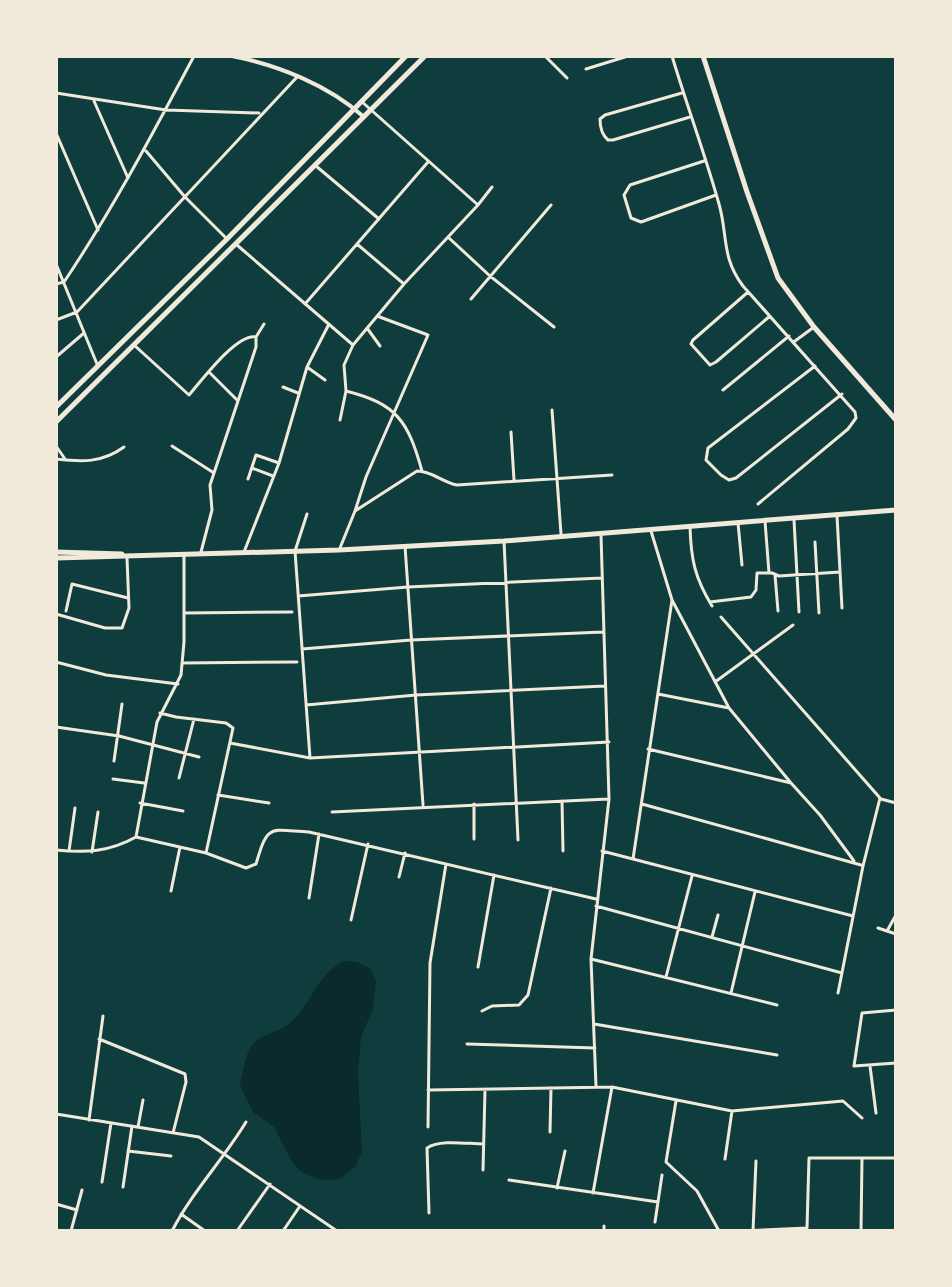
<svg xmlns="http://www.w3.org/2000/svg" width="952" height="1287" viewBox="0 0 952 1287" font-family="Manrope,sans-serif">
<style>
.water{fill:#0a2a2b}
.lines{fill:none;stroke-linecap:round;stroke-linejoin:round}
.minor{stroke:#f1e9da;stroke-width:3}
.tertiary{stroke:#f1e9da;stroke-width:4}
.secondary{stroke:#f1e9da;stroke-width:5}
.primary{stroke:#f1e9da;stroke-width:5}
</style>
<rect width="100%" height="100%" fill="#0f3d3e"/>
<path class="water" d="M 344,961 L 357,962 L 370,968 L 376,981 L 373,1009 L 361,1037 L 358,1073 L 362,1152 L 355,1167 L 339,1179 L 326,1180 L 315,1178 L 300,1171 L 292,1162 L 274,1127 L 253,1112 L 240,1086 C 242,1074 245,1054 253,1044 C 261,1034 279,1033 291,1022 C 312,1003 316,975 344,961 Z"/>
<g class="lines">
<path class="minor" d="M 545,56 L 567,78
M 672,56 C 687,106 705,154 719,204 C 728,235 721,257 743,286 L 855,412 L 856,418 L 848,429 L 758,504
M 586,69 L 628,56
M 56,93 L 166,110 L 259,113
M 682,93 L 605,115 L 600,119 C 600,127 602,135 608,140 L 613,140 L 690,117
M 94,101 L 128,178
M 56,133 L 98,230
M 146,151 L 185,197 L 227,239
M 704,161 L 630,185 L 624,195 L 631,218 L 641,222 L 716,195
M 316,166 L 379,219
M 478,205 L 492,187
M 449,238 L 490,276 L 554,327
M 357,244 L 404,284
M 237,245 L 353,345
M 56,264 L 97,364
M 56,284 L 64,282 C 113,209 153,133 194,56
M 748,292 L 693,340 L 691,344 L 710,365 L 716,362 L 770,316
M 471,299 L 551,205
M 305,304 L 428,162
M 56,320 L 77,312 L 298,76
M 367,328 L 380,346
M 256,337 L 264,324
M 795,341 L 814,327
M 134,345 L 189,395 C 202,380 237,333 256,337 L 256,347 L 210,485 L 212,510 L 201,552
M 56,357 L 84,333
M 815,366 L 708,448 L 706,460 L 721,475 L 729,480 L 736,478 L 842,394
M 307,367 L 325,380
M 210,373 L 238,401
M 283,387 L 298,393
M 723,390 L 789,336
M 346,391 C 397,404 408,421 422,471
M 552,410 L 561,534
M 340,420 L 346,391 L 344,365 L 353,345 L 404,284 L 478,205 L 361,101
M 511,432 L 514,480
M 56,446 L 65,459
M 172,446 L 214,473
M 56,459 C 82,462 102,463 124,447
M 252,468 L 273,476
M 248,479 L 256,455 L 279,463
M 355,511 L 366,477 L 428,335 L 377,316
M 307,514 L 295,551 L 310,758
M 837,516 L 842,608
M 794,520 L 799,612
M 765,521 L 769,573
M 738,523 L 742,565
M 690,527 C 691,560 695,578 712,606
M 504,541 L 518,840
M 815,542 L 819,613
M 405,546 L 423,805
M 340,548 L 355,511 L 417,471 C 432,471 442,482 457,485 L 612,475
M 244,552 L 279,463 L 307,367 L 329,324
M 775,575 L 778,611
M 298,596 L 408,587 L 602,578
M 710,602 L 751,597 L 756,590 L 757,573 L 772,573 L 779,576 L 840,572
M 66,611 L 72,584 L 128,598
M 184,613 L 292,612
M 56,614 L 105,628 L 122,628 L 129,608 L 127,558
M 721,617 L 880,798 L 863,866 L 838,993
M 302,649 L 411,640 L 603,632
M 56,662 L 106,675 L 178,684
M 182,663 L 297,662
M 715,682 L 793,625
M 658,694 L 729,708
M 306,705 L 416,695 L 605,686
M 160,713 L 176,717 L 226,723 L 233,728 L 206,853
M 56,727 L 119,736 L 199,757
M 230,743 L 310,758 L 609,742
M 648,749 L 791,783 L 729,708 L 672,600
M 114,761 L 122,704
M 179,778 L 194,719
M 113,779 L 144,783
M 791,783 L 820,815 L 854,861
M 218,795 L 269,803
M 881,799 L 896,803
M 562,801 L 563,851
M 140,803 L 183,811
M 642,804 L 861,865
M 332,812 L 608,799
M 136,837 L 206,853 L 246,868 L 256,864 C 268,823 269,830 309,832 L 596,899
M 474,839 L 474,804
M 56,850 C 86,853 109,852 136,837 L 157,722 L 181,675 L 184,642 L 184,556
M 69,851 L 75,808
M 602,851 L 853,916
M 92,852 L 98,812
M 633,859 L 672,600 L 651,531
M 399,877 L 405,853
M 171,891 L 180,847
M 309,898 L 319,834
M 596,906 L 842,973
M 351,920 L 368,844
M 878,928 L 896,934
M 887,931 L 896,915
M 712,937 L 718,915
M 591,959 L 777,1005
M 478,967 L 494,875
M 666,977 L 692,876
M 731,993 L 755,892
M 896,1010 L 862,1013 L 854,1066 L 896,1063
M 482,1011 L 492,1006 L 519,1005 L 528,995 L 551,888
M 594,1024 L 777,1055
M 99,1039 L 185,1074 L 186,1082 L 173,1133
M 467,1044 L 595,1048
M 870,1066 L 876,1113
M 596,1086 L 591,959 L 609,799 L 601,535
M 428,1090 L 612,1087 L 732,1111 L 843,1101 L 862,1118
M 676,1101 L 666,1162 L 697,1191 L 719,1231
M 56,1114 L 199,1137 L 337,1231
M 89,1120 L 103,1016
M 138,1127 L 143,1100
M 428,1127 L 430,963 L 446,864
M 550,1132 L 551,1088
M 128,1151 L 171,1156
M 725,1159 L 732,1111
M 483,1170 L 485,1090
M 509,1180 L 658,1202
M 102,1182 L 111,1123
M 123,1187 L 132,1126
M 557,1188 L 565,1151
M 593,1193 L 612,1087
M 56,1204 L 77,1210
M 429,1213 L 427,1148 C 441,1139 467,1144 484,1144
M 181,1214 L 205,1231
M 655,1222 L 662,1175
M 71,1231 L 82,1190
M 172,1231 C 192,1192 223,1160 246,1122
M 237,1231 L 270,1184
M 283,1231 L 300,1206
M 604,1231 L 604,1226
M 743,1231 L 807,1228 L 809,1158 L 896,1158
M 753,1231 L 756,1161
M 861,1231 L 862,1158"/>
<path class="tertiary" d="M 232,56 C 278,65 328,85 364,117"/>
<path class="secondary" d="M 703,56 L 747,192 L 778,278 L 814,327 L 896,420
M 56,552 L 122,554
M 56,558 L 339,550 L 504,541 L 896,510"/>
<path class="primary" d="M 56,407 L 227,239 L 406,56
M 56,422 L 425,56"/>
</g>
<rect width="952" height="1287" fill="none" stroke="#f1e9da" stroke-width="116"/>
</svg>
